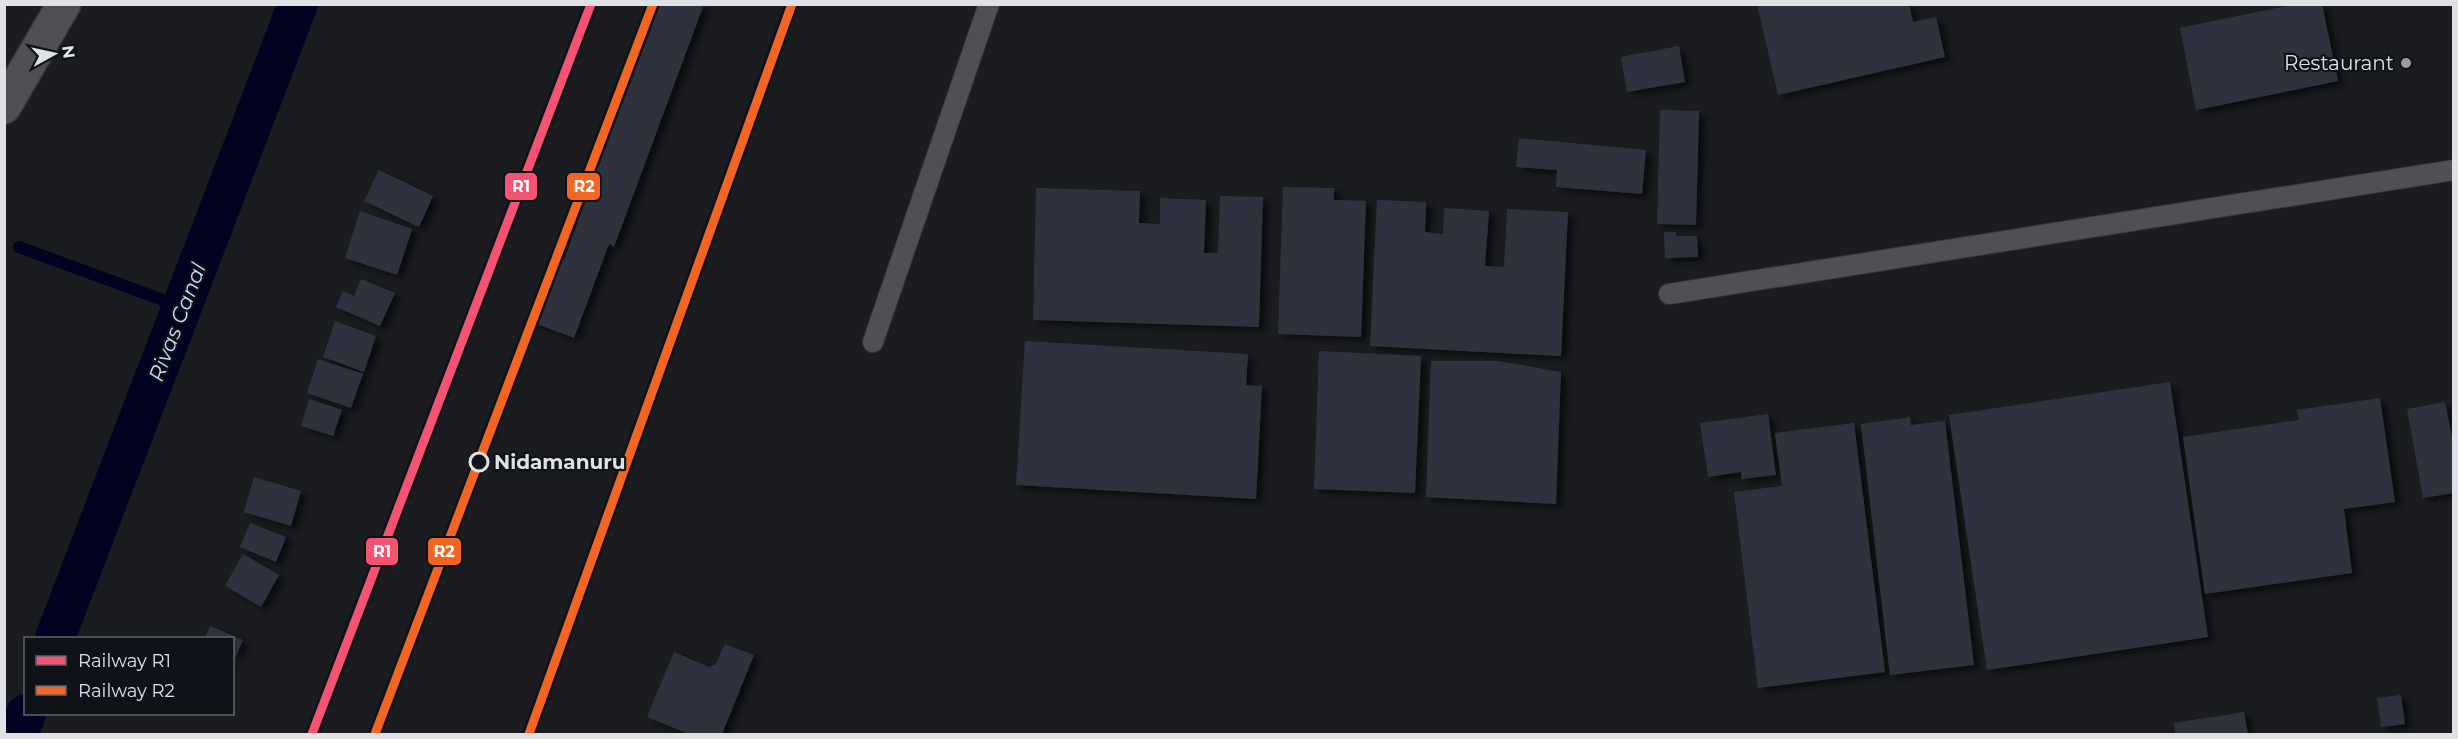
<svg xmlns="http://www.w3.org/2000/svg" width="2458" height="739" viewBox="0 0 2458 739" font-family="Montserrat,sans-serif">
<style>
.lines{fill:none;stroke-linecap:round;stroke-linejoin:round}
.stream{stroke:#020320;stroke-width:12}
.canal{stroke:#020320;stroke-width:40}
.building{fill:#2f333d;filter:url(#shadow)}
.service-casing{stroke:#343639;stroke-width:22}
.tertiary-casing{stroke:#343639;stroke-width:36}
.service{stroke:#4f5053;stroke-width:20}
.tertiary{stroke:#4f5053;stroke-width:33}
.rail-1-casing{stroke:#0f1218;stroke-width:14}
.rail-2-casing{stroke:#0f1218;stroke-width:14}
.rail-1{stroke:#f65372;stroke-width:9}
.rail-2{stroke:#f26522;stroke-width:9}
.poi-dot{fill:#9a9ca1;stroke:#0f1218;stroke-width:2}
.stop-dot{fill:#0f1218;stroke:#dfe1e6;stroke-width:3}
.labels{text-anchor:middle;dominant-baseline:central;stroke-width:4.5;stroke-linejoin:round;paint-order:stroke}
.poi-label{font-size:20px;fill:#dfe1e6;stroke:#0f1218;text-anchor:end}
.stop-label{font-size:20px;font-weight:bold;fill:#dfe1e6;stroke:#0f1218;text-anchor:start}
.water-label{font-size:21px;font-style:italic;fill:#ceddfb;stroke:#0f1218}
.line-badge{stroke:#0f1218;stroke-width:2}
.badge-label{font-size:16px;text-anchor:middle;font-weight:bold;fill:#fff}
</style>
<defs>
<filter id="shadow"><feDropShadow dx="6" dy="4" stdDeviation="3" flood-color="#0009"/></filter>
</defs>
<rect width="100%" height="100%" fill="#1a1c20"/>
<g class="lines">
<path class="stream" d="M 19,247 L 182,307"/>
<path class="canal" d="M 55,638 L 298,4
M 18,734 L 26,714"/>
</g>
<path class="building" d="M 659,4 L 704,4 L 614,247 L 609,244 L 574,338 L 534,323 L 558,258 L 564,260 Z
M 1757,4 L 1909,4 L 1913,22 L 1936,17 L 1945,57 L 1778,95 Z
M 2295,4 L 2322,4 L 2338,81 L 2196,110 L 2180,28 Z
M 1679,46 L 1685,82 L 1627,92 L 1621,57 Z
M 1660,110 L 1699,111 L 1696,225 L 1657,224 Z
M 1519,138 L 1646,150 L 1642,194 L 1556,187 L 1557,170 L 1516,167 Z
M 379,170 L 433,196 L 419,227 L 364,201 Z
M 1283,187 L 1334,188 L 1334,200 L 1366,201 L 1361,337 L 1278,334 Z
M 1036,188 L 1140,191 L 1139,223 L 1160,224 L 1160,198 L 1206,200 L 1204,253 L 1218,253 L 1220,196 L 1263,197 L 1259,327 L 1033,320 Z
M 1377,200 L 1426,202 L 1425,232 L 1443,234 L 1444,208 L 1489,211 L 1485,266 L 1504,267 L 1507,209 L 1568,212 L 1561,356 L 1370,346 Z
M 360,211 L 412,229 L 397,275 L 345,258 Z
M 1664,232 L 1676,232 L 1676,236 L 1697,236 L 1698,257 L 1665,258 Z
M 361,279 L 395,293 L 380,326 L 336,307 L 343,291 L 354,296 Z
M 335,321 L 376,336 L 364,372 L 323,357 Z
M 1025,341 L 1248,354 L 1246,385 L 1262,386 L 1256,499 L 1016,485 Z
M 1319,351 L 1421,356 L 1415,493 L 1314,489 Z
M 318,359 L 363,374 L 351,408 L 307,393 Z
M 1431,361 L 1498,361 L 1561,372 L 1556,504 L 1426,497 Z
M 2170,382 L 2208,637 L 1987,670 L 1949,415 Z
M 2380,398 L 2395,502 L 2344,509 L 2352,573 L 2205,594 L 2183,437 L 2299,420 L 2297,410 Z
M 309,399 L 342,410 L 333,436 L 301,426 Z
M 2445,402 L 2454,447 L 2454,493 L 2423,498 L 2407,409 Z
M 1768,414 L 1776,475 L 1742,479 L 1741,472 L 1708,477 L 1700,423 Z
M 1910,417 L 1911,425 L 1945,421 L 1974,665 L 1890,675 L 1861,424 Z
M 1854,423 L 1885,672 L 1758,688 L 1734,492 L 1782,486 L 1775,433 Z
M 254,477 L 301,491 L 291,526 L 244,512 Z
M 250,523 L 286,537 L 276,562 L 240,547 Z
M 243,554 L 279,575 L 261,607 L 225,586 Z
M 210,626 L 243,640 L 232,665 L 232,638 L 205,638 Z
M 725,644 L 754,655 L 722,734 L 689,734 L 647,717 L 674,652 L 709,667 L 716,664 Z
M 2401,695 L 2405,724 L 2381,727 L 2377,698 Z
M 2244,712 L 2248,734 L 2175,734 L 2174,723 Z"/>
<g class="lines">
<g class="service-casing">
<path id="service" d="M 1669,294 L 2454,170
M 873,342 L 989,4"/>
</g>
<g class="tertiary-casing">
<path id="tertiary" d="M 4,107 L 64,4"/>
</g>
<use href="#service" class="service"/>
<use href="#tertiary" class="tertiary"/>
<g class="rail-1-casing">
<path id="rail-1" d="M 312,734 L 591,4"/>
</g>
<g class="rail-2-casing">
<path id="rail-2" d="M 375,734 L 653,4
M 529,734 L 792,4"/>
</g>
<use href="#rail-1" class="rail-1"/>
<use href="#rail-2" class="rail-2"/>
</g>
<circle class="poi-dot" cx="2406" cy="63" r="6"/>
<circle class="stop-dot" cx="479" cy="462" r="9"/>
<g class="labels">
<g class="poi-label">
<text x="2394" y="63">Restaurant</text>
</g>
<g class="stop-label">
<text x="494" y="462">Nidamanuru</text>
</g>
<g class="water-label">
<text transform="translate(177 322) rotate(-69)">Rivas Canal</text>
</g>
</g>
<g class="line-badge">
<rect x="504" y="172" width="34" height="29" rx="6" fill="#f65372"/>
<rect x="566" y="172" width="35" height="29" rx="6" fill="#f26522"/>
<rect x="365" y="537" width="34" height="29" rx="6" fill="#f65372"/>
<rect x="427" y="537" width="35" height="29" rx="6" fill="#f26522"/>
</g>
<g class="badge-label">
<text x="521" y="192">R1</text>
<text x="584" y="192">R2</text>
<text x="382" y="557">R1</text>
<text x="444" y="557">R2</text>
</g>
<rect width="2458" height="739" fill="none" stroke="#dfe1e6" stroke-width="12"/>
<rect x="24" y="637" width="210" height="78" fill="#0f1218" stroke="#62656a" stroke-width="1.5"/>
<rect x="36" y="656" width="30" height="9" fill="#f65372" stroke="#62656a" stroke-width="1.5"/>
<text x="78" y="667" font-size="18" fill="#dfe1e6">Railway R1</text>
<rect x="36" y="686" width="30" height="9" fill="#f26522" stroke="#62656a" stroke-width="1.5"/>
<text x="78" y="697" font-size="18" fill="#dfe1e6">Railway R2</text>
<g transform="translate(54 54) rotate(82)" stroke="#0f1218" stroke-width="4.5" paint-order="stroke">
<path d="M0-4.5L10 22L0 15L-10 22Z" fill="#dfe1e6"/>
<text y="-9" font-size="16" font-weight="bold" text-anchor="middle" fill="#dfe1e6">N</text>
</g>
</svg>
